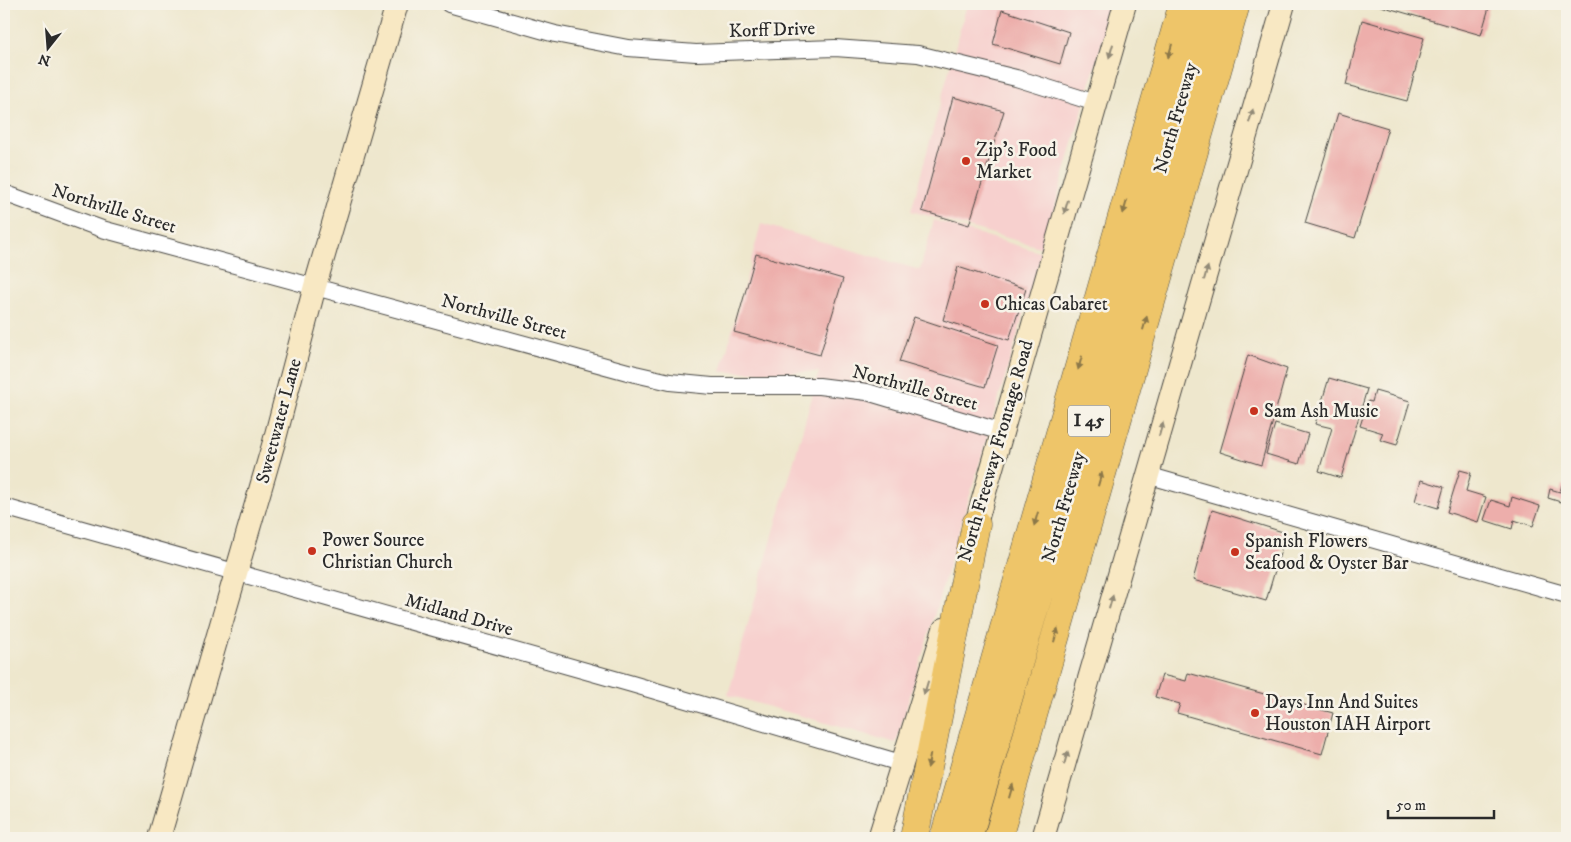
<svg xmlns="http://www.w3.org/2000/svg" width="1571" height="842" viewBox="0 0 1571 842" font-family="'IM FELL DW Pica',serif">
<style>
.built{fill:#f7d0ce}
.building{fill:#edaeab}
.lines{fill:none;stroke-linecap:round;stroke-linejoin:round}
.street-casing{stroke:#484743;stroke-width:18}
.secondary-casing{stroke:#484743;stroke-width:24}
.highway-casing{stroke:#484743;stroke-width:29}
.street{stroke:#fff;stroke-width:16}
.secondary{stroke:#f8e8c3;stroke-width:22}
.highway{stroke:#eec569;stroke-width:28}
.oneway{fill:#928a77}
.oneway2{fill:#8c784a}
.poi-dot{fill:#c8321e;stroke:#f7f3e8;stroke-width:2}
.labels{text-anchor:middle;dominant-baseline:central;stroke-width:5;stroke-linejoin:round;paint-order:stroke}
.shield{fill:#f7f3e8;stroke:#686764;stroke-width:1}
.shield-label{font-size:18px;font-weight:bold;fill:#2b2b2b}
.street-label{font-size:19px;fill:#2b2b2b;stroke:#f7f3e8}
.poi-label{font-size:19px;fill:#2b2b2b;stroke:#f7f3e8;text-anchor:start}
</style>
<rect width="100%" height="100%" fill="#f7f3e8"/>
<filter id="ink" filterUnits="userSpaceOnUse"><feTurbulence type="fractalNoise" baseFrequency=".02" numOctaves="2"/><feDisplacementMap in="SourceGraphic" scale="10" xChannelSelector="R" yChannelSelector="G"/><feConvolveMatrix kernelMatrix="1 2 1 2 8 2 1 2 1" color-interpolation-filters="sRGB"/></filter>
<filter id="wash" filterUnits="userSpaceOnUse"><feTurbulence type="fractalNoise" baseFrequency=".0096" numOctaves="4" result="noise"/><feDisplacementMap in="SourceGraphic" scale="20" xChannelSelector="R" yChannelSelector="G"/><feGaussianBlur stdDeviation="1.12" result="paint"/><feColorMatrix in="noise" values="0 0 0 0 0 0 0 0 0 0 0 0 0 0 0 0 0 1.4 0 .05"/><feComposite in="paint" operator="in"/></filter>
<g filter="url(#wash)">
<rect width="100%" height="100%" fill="#eee7cd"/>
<path class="built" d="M 967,4 L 1113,4 L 1043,248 L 911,211 Z
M 934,220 L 1042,253 L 896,743 L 728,695 L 819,372 L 721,372 L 761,224 L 920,270 Z"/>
<g id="blocks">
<path class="building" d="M 1374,4 L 1490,4 L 1481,35 Z
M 1002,10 L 1069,32 L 1060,64 L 993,44 Z
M 1362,20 L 1424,38 L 1407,101 L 1346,85 Z
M 953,97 L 1004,111 L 969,225 L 922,211 Z
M 1338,113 L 1388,128 L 1355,238 L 1305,223 Z
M 756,254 L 843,279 L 820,355 L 734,332 Z
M 958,267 L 1026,289 L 1009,340 L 943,320 Z
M 914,317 L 998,345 L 985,387 L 899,362 Z
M 1248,355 L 1287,369 L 1261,465 L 1220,452 Z
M 1329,378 L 1367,389 L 1341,478 L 1319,471 L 1332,428 L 1315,424 Z
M 1375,391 L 1410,401 L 1397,445 L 1380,440 L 1383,433 L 1360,426 L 1368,401 L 1372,402 Z
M 1275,424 L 1308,434 L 1299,464 L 1266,454 Z
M 1460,470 L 1471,473 L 1466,491 L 1486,497 L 1478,522 L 1447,512 Z
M 1421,480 L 1444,487 L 1438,508 L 1415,501 Z
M 1562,485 L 1567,487 L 1567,504 L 1548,498 L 1550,489 L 1560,492 Z
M 1512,497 L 1540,506 L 1533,526 L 1514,520 L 1512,529 L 1484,520 L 1491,500 L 1510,506 Z
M 1212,510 L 1286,533 L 1266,601 L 1193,580 Z
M 1188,673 L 1333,713 L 1322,754 L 1177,713 L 1180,704 L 1155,697 L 1162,675 L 1186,681 Z"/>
</g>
</g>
<g filter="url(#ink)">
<use href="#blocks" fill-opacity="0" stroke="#484743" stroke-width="1"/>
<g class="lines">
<g class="street-casing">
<path id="street" d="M 449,4 L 555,34 L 628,48 L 696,53 L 835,48 L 918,54 L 1016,78 L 1096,103
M 4,193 L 102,229 L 635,374 L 670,382 L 712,386 L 819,386 L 867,392 L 1002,432
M 1147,475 L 1567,595
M 4,507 L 632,684 L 904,764"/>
</g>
<g class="secondary-casing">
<path id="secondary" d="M 971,541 L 1125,4
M 159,838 L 274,442 L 315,286 L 397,4
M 879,838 L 944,629
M 1043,838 L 1284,4"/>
</g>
<g class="highway-casing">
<path id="highway" d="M 914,838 L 976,524
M 944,838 L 1183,4
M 968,838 L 1209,4
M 998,838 L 1236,4"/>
</g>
<use href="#street" class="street"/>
<use href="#secondary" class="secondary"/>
<use href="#highway" class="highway"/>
</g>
<defs><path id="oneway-solid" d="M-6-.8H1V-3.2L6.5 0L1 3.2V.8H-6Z" transform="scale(1.25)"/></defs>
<g class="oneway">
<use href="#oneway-solid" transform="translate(1111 51) rotate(106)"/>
<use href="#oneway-solid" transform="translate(1251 116) rotate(-74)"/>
<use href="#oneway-solid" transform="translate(1066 207) rotate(106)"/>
<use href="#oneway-solid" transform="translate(1206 273) rotate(-74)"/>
<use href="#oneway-solid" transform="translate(1161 429) rotate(-74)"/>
<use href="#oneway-solid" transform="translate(1111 602) rotate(-74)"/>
<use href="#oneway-solid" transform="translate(926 688) rotate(107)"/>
<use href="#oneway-solid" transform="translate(1066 758) rotate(-74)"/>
</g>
<g class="oneway2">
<use href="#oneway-solid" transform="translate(1170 51) rotate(106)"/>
<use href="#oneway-solid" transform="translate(1125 207) rotate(106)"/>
<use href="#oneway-solid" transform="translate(1145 323) rotate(-74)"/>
<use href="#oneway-solid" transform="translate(1080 363) rotate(106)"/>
<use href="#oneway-solid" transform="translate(1100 479) rotate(-74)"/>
<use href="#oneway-solid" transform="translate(1036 519) rotate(106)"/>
<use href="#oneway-solid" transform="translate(1056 635) rotate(-74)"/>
<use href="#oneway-solid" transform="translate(929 761) rotate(101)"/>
<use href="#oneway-solid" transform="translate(1011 791) rotate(-74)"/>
</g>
</g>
<g class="poi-dot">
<circle cx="966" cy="161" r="5"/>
<circle cx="985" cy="304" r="5"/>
<circle cx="1254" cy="411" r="5"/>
<circle cx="312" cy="551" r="5"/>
<circle cx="1235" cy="552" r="5"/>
<circle cx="1255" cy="713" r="5"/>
</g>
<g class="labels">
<rect class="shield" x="1068" y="405.5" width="42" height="31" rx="4"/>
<g class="shield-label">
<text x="1089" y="421">I 45</text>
</g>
<g class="street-label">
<text transform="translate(772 30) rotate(-2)">Korff Drive</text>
<text transform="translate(1176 118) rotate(-74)">North Freeway</text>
<text transform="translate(114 209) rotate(17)">Northville Street</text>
<text transform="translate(504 317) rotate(15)">Northville Street</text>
<text transform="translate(915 388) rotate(15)">Northville Street</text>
<text transform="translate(279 421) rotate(-75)">Sweetwater Lane</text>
<text transform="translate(996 451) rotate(-74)">North Freeway Frontage Road</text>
<text transform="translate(1064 507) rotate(-74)">North Freeway</text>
<text transform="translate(459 615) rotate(16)">Midland Drive</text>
</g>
<g class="poi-label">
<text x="976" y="150">Zip's Food<tspan x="976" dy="22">Market</tspan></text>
<text x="995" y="304">Chicas Cabaret</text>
<text x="1264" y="411">Sam Ash Music</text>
<text x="322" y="540">Power Source<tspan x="322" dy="22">Christian Church</tspan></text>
<text x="1245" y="541">Spanish Flowers<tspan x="1245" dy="22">Seafood &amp; Oyster Bar</tspan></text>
<text x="1265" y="702">Days Inn And Suites<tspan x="1265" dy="22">Houston IAH Airport</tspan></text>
</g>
</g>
<rect width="1571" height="842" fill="none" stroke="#f7f3e8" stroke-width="20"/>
<g transform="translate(48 48) rotate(197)" stroke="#f7f3e8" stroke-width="4" paint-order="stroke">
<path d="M0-4L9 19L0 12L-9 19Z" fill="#2b2b2b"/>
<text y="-8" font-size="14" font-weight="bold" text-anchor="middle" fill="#2b2b2b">N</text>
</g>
<path d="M1388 810v8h106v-8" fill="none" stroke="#2b2b2b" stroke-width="2.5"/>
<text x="1396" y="810" font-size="15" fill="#2b2b2b" stroke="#f7f3e8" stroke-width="4" paint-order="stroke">50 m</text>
</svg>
